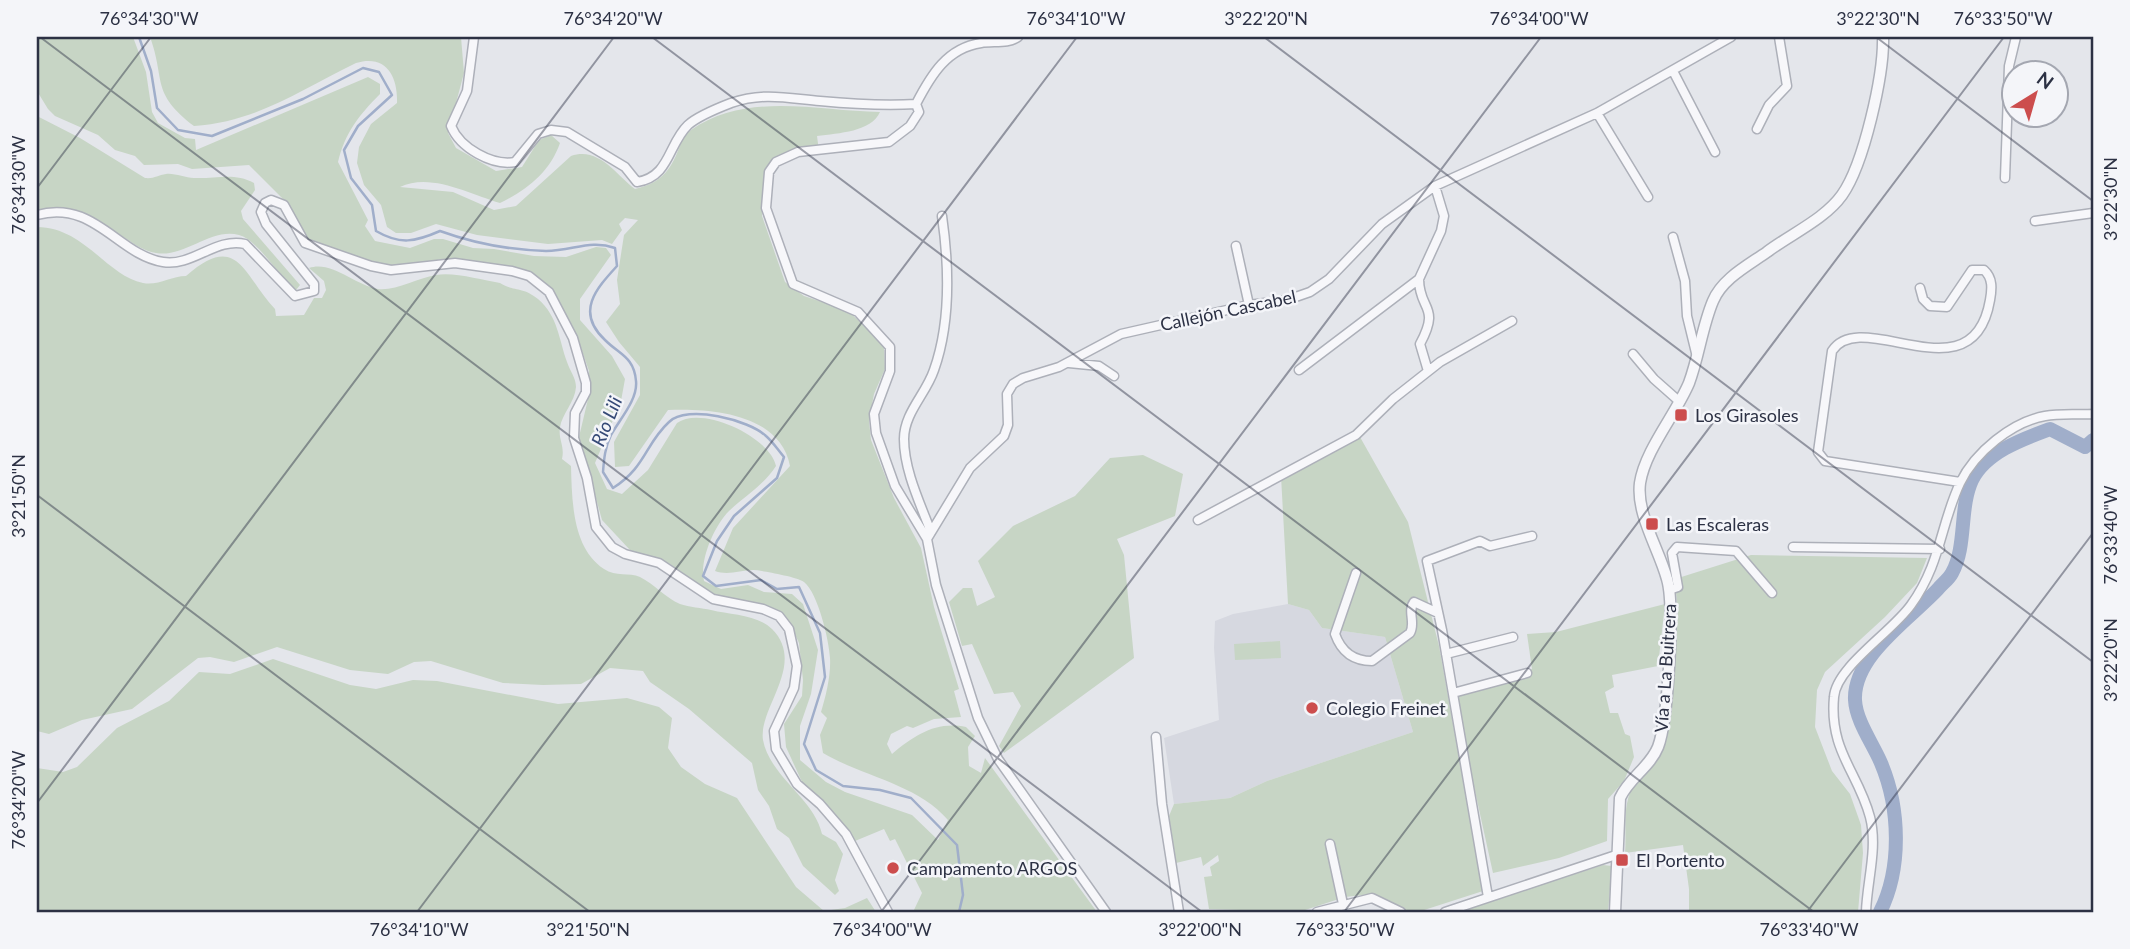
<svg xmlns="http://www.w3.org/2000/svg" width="2130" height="949" viewBox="0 0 2130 949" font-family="Lato,sans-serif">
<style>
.built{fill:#d6d8e0}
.green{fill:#c7d5c5}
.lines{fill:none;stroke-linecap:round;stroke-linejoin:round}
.stream{stroke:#a0aeca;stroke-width:2.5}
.river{stroke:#a0aeca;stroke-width:14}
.minor-casing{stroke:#adb0b9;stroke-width:11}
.tertiary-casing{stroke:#adb0b9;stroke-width:13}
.minor{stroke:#f7f7fa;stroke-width:8}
.tertiary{stroke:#f7f7fa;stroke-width:10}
.ticks{fill:none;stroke:#2c3144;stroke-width:2;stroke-opacity:0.45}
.poi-dot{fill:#cc4d4d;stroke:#f4f5f9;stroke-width:2.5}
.labels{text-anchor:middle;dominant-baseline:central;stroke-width:5;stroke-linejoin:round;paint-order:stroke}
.street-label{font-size:18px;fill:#2c3144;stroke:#f4f5f9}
.poi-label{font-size:18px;fill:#2c3144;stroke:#f4f5f9;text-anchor:start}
.water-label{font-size:19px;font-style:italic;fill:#364a77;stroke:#f4f5f9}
.neatline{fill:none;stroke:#2c3144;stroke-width:2.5}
.ticks-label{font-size:18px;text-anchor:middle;fill:#2c3144}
</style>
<rect width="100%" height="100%" fill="#e4e6eb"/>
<path class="built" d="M 1288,604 L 1309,610 L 1322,628 L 1385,637 L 1413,732 L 1267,781 L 1230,798 L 1174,804 L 1164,738 L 1219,720 L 1214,648 L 1215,621 L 1233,614 Z"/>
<path class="green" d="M 37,37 L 133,37 L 146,72 L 152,112 L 158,123 L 185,138 L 195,139 L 196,150 L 368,77 L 380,84 L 380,94 C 359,115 345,133 338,162 L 368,220 L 365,226 L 375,241 L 410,248 L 434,239 L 443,239 L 473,248 L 494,249 L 534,256 L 566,257 L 596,247 L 606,248 L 611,255 L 580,299 L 580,320 L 612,356 L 625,379 L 621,401 L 595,463 L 607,489 L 622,494 L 648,470 L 677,423 C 702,405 770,437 776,466 C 763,486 746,495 729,511 C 714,526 699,561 704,581 L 721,589 L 748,585 L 764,592 L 792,594 L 803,604 L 818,650 L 811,694 L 800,726 L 800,760 L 826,782 L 845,792 L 912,815 L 938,840 L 948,820 C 917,784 864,777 823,753 L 820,735 L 827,718 L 821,712 C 826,696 831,675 830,658 C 829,640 818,593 804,582 C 797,577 772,573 762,571 C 745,567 731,577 715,571 L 733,528 L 790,466 C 780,414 712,408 668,410 L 629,466 L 615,467 L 614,442 L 640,395 L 640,367 L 619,342 L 606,322 L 620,304 L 617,280 L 624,235 L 638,220 L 625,218 L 619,224 L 622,230 L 612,244 L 602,240 L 548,244 L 477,235 L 436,224 L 411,233 L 396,233 L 387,227 L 381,205 L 364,185 L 357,163 L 359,147 L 371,124 L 397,103 C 398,76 386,54 356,63 C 300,90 259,121 194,126 C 150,92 166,81 150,37 L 461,37 L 464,73 L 448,133 L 456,148 L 496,171 L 522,167 L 539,140 L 551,135 L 560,143 C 550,172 527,190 500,203 C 470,194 430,172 400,187 L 453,192 L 494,210 L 516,206 L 571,156 C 599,146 617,176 635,189 C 660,183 670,172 679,148 C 682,141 684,135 691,130 C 747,91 817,111 880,112 C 871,132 839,133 817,136 L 819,151 L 788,152 L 776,158 L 764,178 L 762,216 L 785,282 L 804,296 L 847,310 L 884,344 L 885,369 L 874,394 L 869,421 L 871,440 L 894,498 L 921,548 L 934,607 L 959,689 L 954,691 L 961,717 L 934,719 L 913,728 L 907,726 L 891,734 L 887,744 L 892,754 C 915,735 936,721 966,727 L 975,736 L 968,747 L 969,766 L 981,773 L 985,758 L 1097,912 L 913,912 L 922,893 L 895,839 L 890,841 L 884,829 L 855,841 L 802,782 L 786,747 L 784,724 L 802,696 L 803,680 L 799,643 L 792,628 L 762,609 L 717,598 L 670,564 L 630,550 L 602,520 L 579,437 L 588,399 L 589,371 L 579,342 L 556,300 L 536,281 L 484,264 L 441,259 L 413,267 L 377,267 L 315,242 L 302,235 L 285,201 L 249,165 L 192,169 L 178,164 L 144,165 L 135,156 L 115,150 L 98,135 L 55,116 L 48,109 L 37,91 Z
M 37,116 L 80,138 L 145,178 C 154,179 158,175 166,174 C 175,173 185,178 194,178 C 216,179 234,172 254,183 L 255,190 L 241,211 L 243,219 L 300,285 L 296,290 C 278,276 258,240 239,235 C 212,227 184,258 156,253 C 143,251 133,243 122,236 C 94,219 71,207 37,211 Z
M 37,227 C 84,227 107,276 143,283 C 158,286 171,276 186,276 C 238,230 243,275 275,309 L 276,316 L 304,315 L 314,298 L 322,298 L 326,290 L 324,281 L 309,268 C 331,260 355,285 378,289 C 396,291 417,278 436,275 C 455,272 481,280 500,283 C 514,292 522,286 538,299 C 558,316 559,340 567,362 C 570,371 576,378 576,387 C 575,402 562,414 560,427 C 558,439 565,446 562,459 L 571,466 C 572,500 572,548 604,569 C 616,577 629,572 640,577 C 654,584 666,598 680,604 C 689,607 702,608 711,610 C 731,615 756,614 772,629 C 807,664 758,708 763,740 C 770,777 814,798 822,834 L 836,842 L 843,854 L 835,880 L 839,891 L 835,895 L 803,866 L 789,838 L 777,829 L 769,806 L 758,790 L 752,763 L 689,709 L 650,682 L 643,671 L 610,668 L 581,684 L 543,685 L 503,683 L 431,661 L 414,662 L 388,674 L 350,670 L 277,647 L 234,662 L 210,657 L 198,658 L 132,709 L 82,720 L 49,734 L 37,731 Z
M 1360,437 L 1408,522 L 1439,646 L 1483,891 L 1418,912 L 1405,912 L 1392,902 L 1371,894 L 1345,897 L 1299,912 L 1209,909 L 1204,877 L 1212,876 L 1210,867 L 1219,861 L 1218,855 L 1203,866 L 1201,857 L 1176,863 L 1169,816 L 1174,804 L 1230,798 L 1267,781 L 1413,732 L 1385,637 L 1322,628 L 1309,610 L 1288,604 L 1281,476 Z
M 1143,455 L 1183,474 L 1175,516 L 1117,539 L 1124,555 L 1134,658 L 1004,753 L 999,746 L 1021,706 L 1013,692 L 994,694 L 972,644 L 962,646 L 949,602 L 963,588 L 972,588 L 977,606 L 995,597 L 978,561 L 1013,526 L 1075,496 L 1110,458 Z
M 1751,555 L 1927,558 L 1917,583 L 1885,617 L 1825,672 L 1817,690 L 1815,727 L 1832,771 L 1850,794 L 1861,825 L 1863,853 L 1858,912 L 1689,912 L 1689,889 L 1683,845 L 1625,853 C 1627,828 1621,803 1636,781 C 1646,765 1654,767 1663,746 L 1678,616 L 1675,579 Z
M 1665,604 L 1658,666 L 1612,675 L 1614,687 L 1605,692 L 1610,713 L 1618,713 L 1625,734 L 1630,736 L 1634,757 L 1624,781 L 1608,799 L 1607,841 L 1559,858 L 1493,873 L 1453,691 L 1532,669 L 1527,634 L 1556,632 Z
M 1280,641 L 1281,658 L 1235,660 L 1234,644 Z
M 273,659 L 350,685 L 376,689 L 413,680 L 437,681 L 558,704 L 627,698 L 659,707 L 672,718 L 668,748 L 681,767 L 705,784 L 737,798 L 796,887 L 824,911 L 845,908 L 867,898 L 876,912 L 37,912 L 37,768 L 63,772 L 77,767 L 117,728 L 169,701 L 199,672 L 230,674 Z
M 1603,865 L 1612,866 L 1608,912 L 1457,912 Z"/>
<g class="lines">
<path class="stream" d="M 139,37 L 151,71 L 157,108 L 178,130 L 212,136 L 303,99 L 363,68 L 379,72 L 392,95 L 358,126 L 344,150 L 351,178 L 372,205 L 376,231 C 400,245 415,242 440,231 C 473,243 511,250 546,251 C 573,251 590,239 615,248 L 617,266 C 596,289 575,312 605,340 C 620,355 634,357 636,381 C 638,400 619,420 611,435 C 605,447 604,459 603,472 L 613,488 C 646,467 645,444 669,422 C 687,404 749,420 766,436 C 773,442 778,450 784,457 L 777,478 L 734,516 L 717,541 L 703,576 L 716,586 L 761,580 L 777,589 L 799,587 L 820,633 L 825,677 L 804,744 L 816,770 L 843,786 L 880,790 L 911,798 L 957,845 L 963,895 L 959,912"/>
<path class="river" d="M 1880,912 C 1902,868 1900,808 1881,763 C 1873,744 1856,721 1855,700 C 1853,656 1910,619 1938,589 C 1942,584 1949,579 1952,573 C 1967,546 1959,508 1972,480 C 1986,452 2023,439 2050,429 L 2085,447 L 2093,440"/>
<g class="minor-casing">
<path id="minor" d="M 474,37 L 467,91 L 451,126 C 460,148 492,166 515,162 L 538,134 L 551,130 L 567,132 L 625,167 L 637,182 C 670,177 668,144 688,125 C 698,116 718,108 731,103 C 763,92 787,98 820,101 C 852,104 883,106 916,104
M 1018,37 C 1008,44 994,41 981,43 C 947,48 931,75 916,104 L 919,112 L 910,126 L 889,142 L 798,152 L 776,162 L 769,172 L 766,208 L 793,284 L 858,312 L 890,347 L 890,371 L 874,414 L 876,433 L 895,486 L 927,539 L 936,585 L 978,718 L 998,759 L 1106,912
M 1673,71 L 1715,152
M 1597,113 L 1648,197
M 1757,129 L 1769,105 L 1787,86 L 1779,37
M 2005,178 L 2009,66 L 2016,37
M 37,215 C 94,199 118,255 163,262 C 192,267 216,237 245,244 L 295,296 L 314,291 L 314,284 L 266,224 L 261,212 L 265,203 L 271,200 L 284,205 L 305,243 L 371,266 L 391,270 L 455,263 L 512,271 L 529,276 L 549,292 L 573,338 L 586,383 L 586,392 L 575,413 L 574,438 L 587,478 L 596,527 L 612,547 L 625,554 L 659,563 L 713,599 L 763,609 L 779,616 L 789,629 L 797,666 L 794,688 L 774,731 L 776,749 L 797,784 L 820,804 L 846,834 L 888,912
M 2035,221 L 2093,213
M 1673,237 L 1685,281 L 1687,316 L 1697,357
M 1236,246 L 1249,305
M 1419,279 C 1419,311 1441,305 1420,344 L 1428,371
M 1920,288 L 1923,299 L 1930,306 L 1947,307 L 1972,270 L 1984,270 C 1993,278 1992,289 1990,300 C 1973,400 1862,305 1832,351 L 1818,452 L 1825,461 L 1960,482
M 1633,354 L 1654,379 L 1680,402
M 1069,363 L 1099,366 L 1114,376
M 1299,370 L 1419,279 L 1441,231 L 1444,216 L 1435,186
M 1198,520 L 1356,435 L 1393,399 L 1440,362 L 1512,321
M 931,532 C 920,503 904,470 904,439 C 904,413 926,394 934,370 C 951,322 949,265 942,216
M 927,539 L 970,468 L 1004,436 L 1008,425 L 1007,394 L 1013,384 L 1023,378 L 1059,367 L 1121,334 L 1249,305 L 1287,300 L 1310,292 L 1329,279 L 1382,224 L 1435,186 L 1597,113 L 1731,37
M 1793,547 L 1940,549
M 1356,573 L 1335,634 C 1341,651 1353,661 1372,661 L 1410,633 C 1416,623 1407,611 1414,602 L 1438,613
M 1669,590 L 1678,587 L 1672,553 L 1677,547 L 1736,551 L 1772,593
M 1446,654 L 1513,637
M 1453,693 L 1527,673
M 1156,737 L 1162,804 L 1179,912
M 1330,844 L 1343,904
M 1488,897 L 1442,630 L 1427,561 L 1480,541 L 1490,546 L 1532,536
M 1317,912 L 1372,898 L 1401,912
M 1445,912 L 1619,854
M 1866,912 C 1867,881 1878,848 1870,817 C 1858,772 1829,751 1834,697 C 1836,667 1892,632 1911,605 C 1941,563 1940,526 1960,483 C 1975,452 2012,422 2045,416 C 2060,413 2078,415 2093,414"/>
</g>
<g class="tertiary-casing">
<path id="tertiary" d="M 1615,912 L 1620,798 C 1629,778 1650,767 1658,747 C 1668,721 1675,606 1667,579 C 1659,549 1636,514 1640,483 C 1645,450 1676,414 1689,383 C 1699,356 1702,327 1713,301 C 1722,279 1747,266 1767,252 C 1791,234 1825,219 1842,195 C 1864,164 1884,74 1883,37"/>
</g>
<use href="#minor" class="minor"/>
<use href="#tertiary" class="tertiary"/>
</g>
<path class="ticks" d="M 40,37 L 1202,912M 652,37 L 1814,912M 1264,37 L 2093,662M 1876,37 L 2093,201M 37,188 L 151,37M 37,495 L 590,912M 37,803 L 614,37M 417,912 L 1077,37M 881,912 L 1541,37M 1344,912 L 2004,37M 1807,912 L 2093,533"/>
<g class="poi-dot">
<rect x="1674" y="408" width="14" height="14" rx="3.5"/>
<rect x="1645" y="517" width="14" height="14" rx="3.5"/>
<circle cx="1312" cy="708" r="7"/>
<rect x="1615" y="853" width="14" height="14" rx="3.5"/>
<circle cx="893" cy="868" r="7"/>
</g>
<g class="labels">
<g class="street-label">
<text transform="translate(1228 310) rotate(-12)">Callejón Cascabel</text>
<text transform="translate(1665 668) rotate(-86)">Vía a La Buitrera</text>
</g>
<g class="poi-label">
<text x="1695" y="415">Los Girasoles</text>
<text x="1666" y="524">Las Escaleras</text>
<text x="1326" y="708">Colegio Freinet</text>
<text x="1636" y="860">El Portento</text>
<text x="907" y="868">Campamento ARGOS</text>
</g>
<g class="water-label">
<text transform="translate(606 421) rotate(-68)">Río Lili</text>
</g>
</g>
<rect width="2130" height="949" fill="none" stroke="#f4f5f9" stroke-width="77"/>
<g transform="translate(2035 94) rotate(37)"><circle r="33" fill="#f4f5f9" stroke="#a4a7b1" stroke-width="2"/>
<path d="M0-5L12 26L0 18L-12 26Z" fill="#cc4d4d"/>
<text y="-10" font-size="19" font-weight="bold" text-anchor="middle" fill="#2c3144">N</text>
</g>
<rect x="38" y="38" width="2054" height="873" class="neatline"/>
<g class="ticks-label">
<text x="149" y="25">76°34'30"W</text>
<text x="613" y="25">76°34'20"W</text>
<text x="1076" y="25">76°34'10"W</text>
<text x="1266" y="25">3°22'20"N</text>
<text x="1539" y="25">76°34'00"W</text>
<text x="1878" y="25">3°22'30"N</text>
<text x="2003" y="25">76°33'50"W</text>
<text transform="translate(19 185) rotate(-90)" y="6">76°34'30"W</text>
<text transform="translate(2111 199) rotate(-90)" y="6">3°22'30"N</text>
<text transform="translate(19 496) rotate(-90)" y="6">3°21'50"N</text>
<text transform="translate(2111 535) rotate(-90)" y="6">76°33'40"W</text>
<text transform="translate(2111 660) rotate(-90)" y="6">3°22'20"N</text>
<text transform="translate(19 800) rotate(-90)" y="6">76°34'20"W</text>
<text x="419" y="936">76°34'10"W</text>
<text x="588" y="936">3°21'50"N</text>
<text x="882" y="936">76°34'00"W</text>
<text x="1200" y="936">3°22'00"N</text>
<text x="1345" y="936">76°33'50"W</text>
<text x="1809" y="936">76°33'40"W</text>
</g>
</svg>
